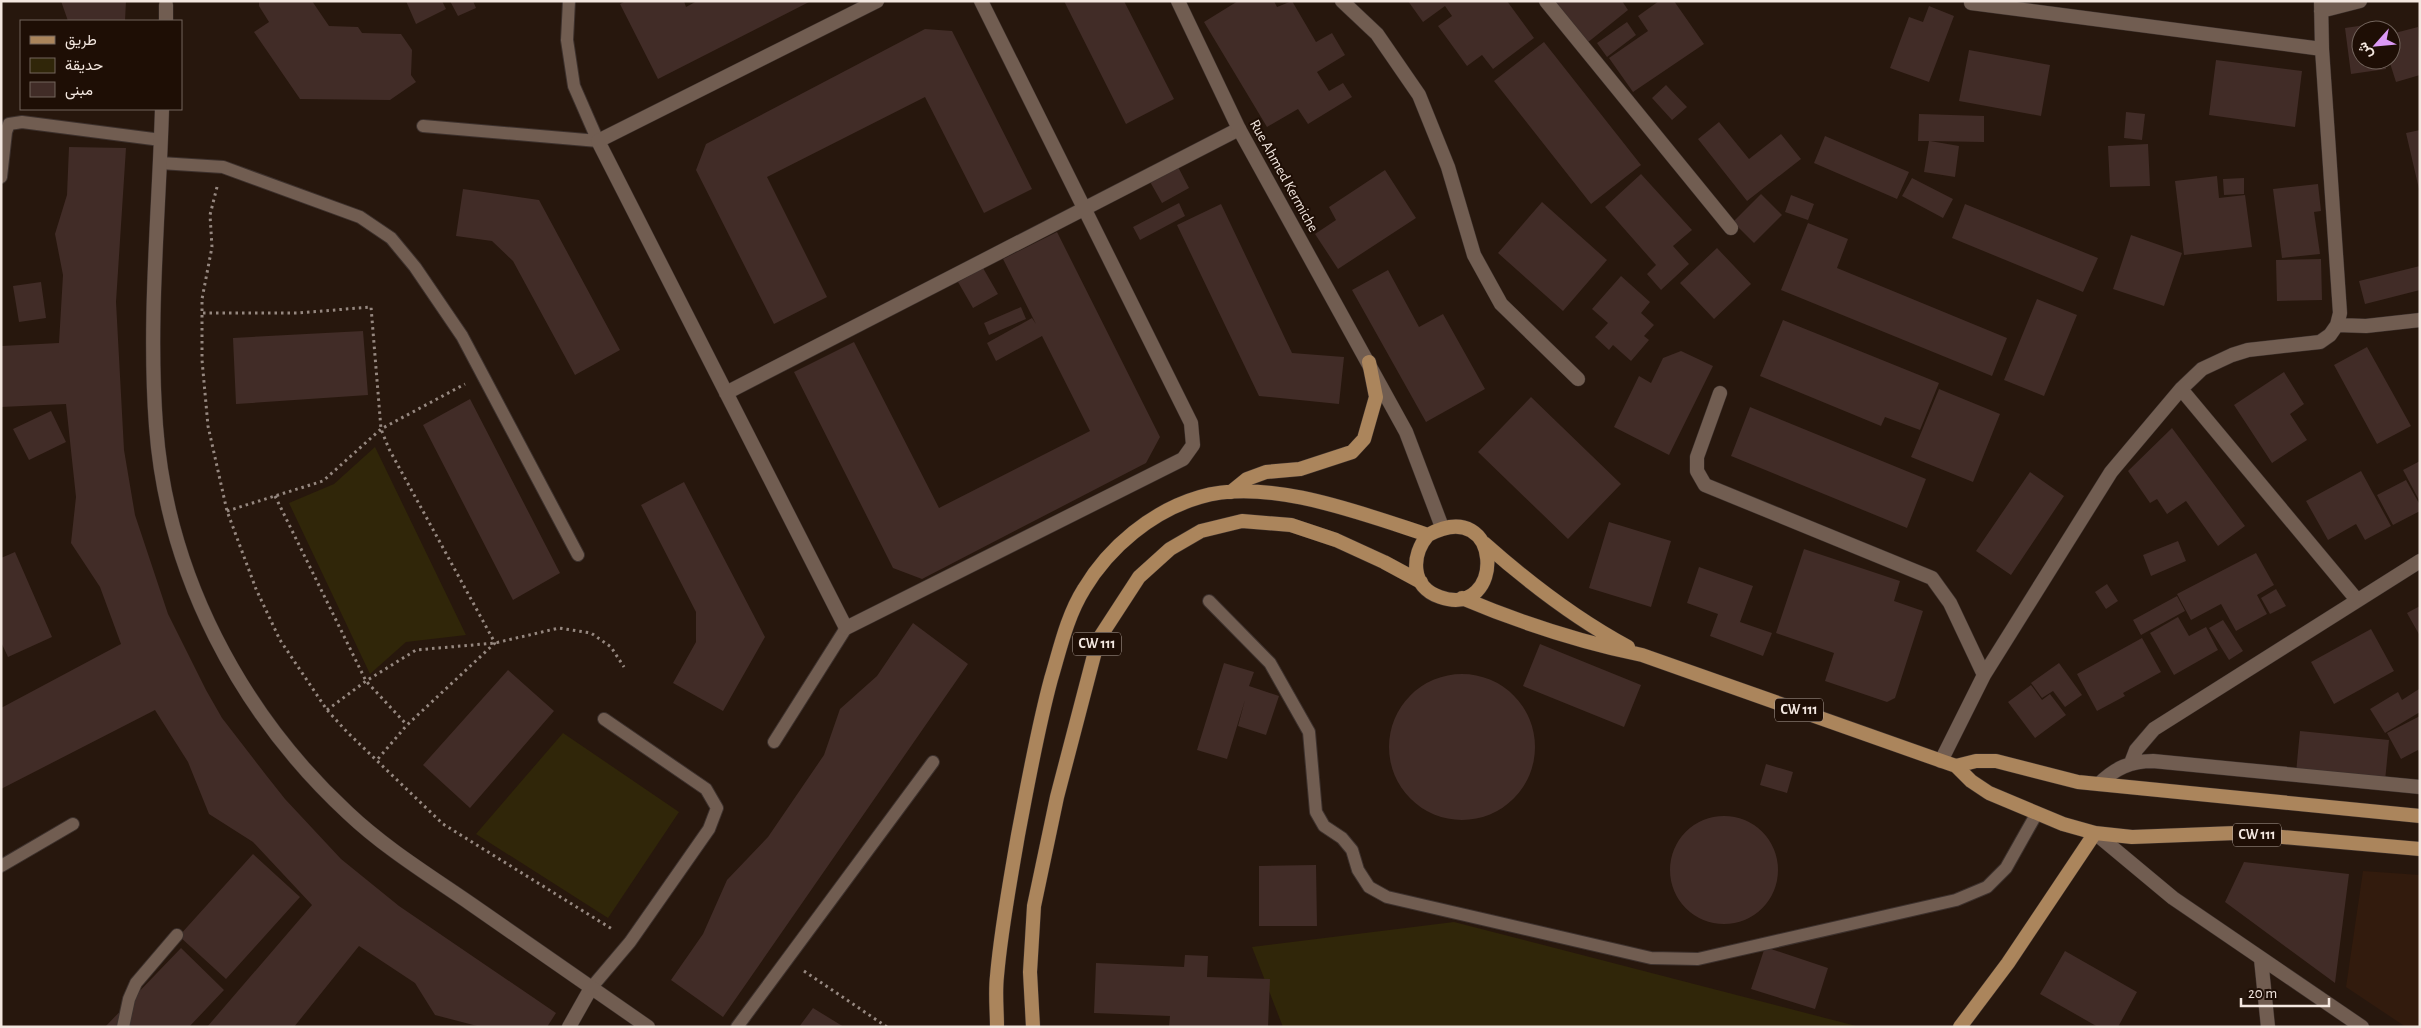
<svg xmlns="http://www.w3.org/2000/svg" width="2421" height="1028" viewBox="0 0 2421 1028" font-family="'Alegreya Sans',Vazirmatn,sans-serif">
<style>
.built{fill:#321b0d}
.green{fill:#302609}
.building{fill:#412c27}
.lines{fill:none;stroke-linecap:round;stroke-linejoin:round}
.service-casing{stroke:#3d312d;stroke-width:14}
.minor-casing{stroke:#3d312d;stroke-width:15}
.secondary-casing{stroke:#3d312d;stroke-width:15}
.primary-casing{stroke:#3d312d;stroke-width:15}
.path{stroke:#968880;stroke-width:3;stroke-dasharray:2.5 4;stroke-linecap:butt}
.service{stroke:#715d51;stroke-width:12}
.minor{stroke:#715d51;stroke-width:14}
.secondary{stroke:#715d51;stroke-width:14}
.primary{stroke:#ab855c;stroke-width:14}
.labels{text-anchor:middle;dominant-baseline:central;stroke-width:4;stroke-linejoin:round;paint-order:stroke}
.shield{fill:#1e0e05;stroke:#b3a69e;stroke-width:1}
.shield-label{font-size:14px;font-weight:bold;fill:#f3e7e0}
.street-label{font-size:15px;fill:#f3e7e0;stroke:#1e0e05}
</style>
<rect width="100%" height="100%" fill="#27170d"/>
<path class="built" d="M 2363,871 L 2420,875 L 2420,1027 L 2406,1027 L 2346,987 Z"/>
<path class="green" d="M 375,447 L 466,635 L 406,642 L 370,674 L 289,503 L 334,484 Z
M 563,733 L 679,812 L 608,918 L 476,834 Z
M 1454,922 L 1860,1027 L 1283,1027 L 1252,947 Z"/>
<path class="building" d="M 61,1 L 126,1 L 125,21 L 68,21 Z
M 259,1 L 312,1 L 329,26 L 358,27 L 362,33 L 401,34 L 412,50 L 411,75 L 416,82 L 390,100 L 300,99 L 254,32 L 269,22 L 259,6 Z
M 406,1 L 442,1 L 446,9 L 416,24 Z
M 450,1 L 473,1 L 476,8 L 458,16 Z
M 626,1 L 684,1 L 686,7 L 697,1 L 811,1 L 658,79 L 620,4 Z
M 1064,1 L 1124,1 L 1174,99 L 1126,124 Z
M 1238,1 L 1274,1 L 1277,7 L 1292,1 L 1316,42 L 1332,33 L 1345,55 L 1317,72 L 1329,91 L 1343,83 L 1352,97 L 1308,124 L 1298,109 L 1267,127 L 1204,22 Z
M 1408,1 L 1507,1 L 1534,38 L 1493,69 L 1482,55 L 1467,66 L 1438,26 L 1452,16 L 1445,6 L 1423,22 Z
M 1554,1 L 1622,1 L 1628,10 L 1587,43 Z
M 1659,1 L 1674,1 L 1704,44 L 1633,92 L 1609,58 L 1648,31 L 1638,16 Z
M 1929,6 L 1954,16 L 1929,82 L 1890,68 L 1909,17 L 1923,22 Z
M 1627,22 L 1636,35 L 1607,57 L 1597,43 Z
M 2379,23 L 2380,30 L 2361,30 L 2361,60 L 2385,60 L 2386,69 L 2351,74 L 2345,28 Z
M 2418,27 L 2420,75 L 2396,82 L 2389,60 L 2391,60 L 2391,34 Z
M 925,29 L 952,31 L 1032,189 L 984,213 L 925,97 L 767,177 L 827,297 L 774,324 L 696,170 L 706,144 Z
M 1544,42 L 1641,165 L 1591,204 L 1494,81 Z
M 1969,50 L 2050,65 L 2041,116 L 1959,101 Z
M 2216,60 L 2302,71 L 2295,127 L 2209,115 Z
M 1666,85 L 1687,107 L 1672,120 L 1652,98 Z
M 2126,112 L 2145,114 L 2142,140 L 2124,138 Z
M 1919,114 L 1984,116 L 1984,142 L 1930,141 L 1959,146 L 1955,177 L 1924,172 L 1929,141 L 1918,141 Z
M 1719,122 L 1749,159 L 1781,134 L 1801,159 L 1747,201 L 1698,139 Z
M 2420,130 L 2420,189 L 2419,189 L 2406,133 Z
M 1825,136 L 1909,172 L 1897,199 L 1814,163 Z
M 2148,144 L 2150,186 L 2110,187 L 2108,146 Z
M 69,147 L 126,148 L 116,302 L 124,450 L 135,515 L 168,614 L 206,690 L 222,718 L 266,775 L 285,799 L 341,859 L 399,906 L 556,1013 L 547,1027 L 481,1027 L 435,1015 L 415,983 L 359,946 L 294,1027 L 207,1027 L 312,905 L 253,842 L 209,814 L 188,762 L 155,710 L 1,789 L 1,708 L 121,644 L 100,587 L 71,543 L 76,497 L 66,404 L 1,407 L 1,346 L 59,343 L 63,275 L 55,234 L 67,195 Z
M 1177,165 L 1189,188 L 1162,203 L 1149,180 Z
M 1385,170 L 1416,218 L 1338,269 L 1315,234 L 1336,220 L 1329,207 Z
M 1641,174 L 1692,230 L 1673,246 L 1689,264 L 1661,290 L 1647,274 L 1656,265 L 1605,207 Z
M 2217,176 L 2219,198 L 2245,195 L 2252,247 L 2184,255 L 2175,181 Z
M 1912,178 L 1953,199 L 1943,218 L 1902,196 Z
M 2244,178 L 2244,194 L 2224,195 L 2223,179 Z
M 2318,184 L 2321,211 L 2314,212 L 2320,254 L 2282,258 L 2273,189 Z
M 463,189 L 539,200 L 620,350 L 575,375 L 513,261 L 492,241 L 456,236 Z
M 1761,194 L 1782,215 L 1754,243 L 1733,222 Z
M 1791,195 L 1814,204 L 1808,220 L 1785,212 Z
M 1542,202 L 1607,260 L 1563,311 L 1498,253 Z
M 1179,203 L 1185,216 L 1140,240 L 1133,227 Z
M 1221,204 L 1292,353 L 1344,357 L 1339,404 L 1259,396 L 1177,225 Z
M 1965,204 L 2098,258 L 2083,292 L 1952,238 Z
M 1808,223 L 1848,239 L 1837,268 L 2007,338 L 1992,376 L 1781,290 Z
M 1057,232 L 1160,437 L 1146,463 L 922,579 L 893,568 L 794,372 L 854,342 L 939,508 L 1090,431 L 1042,336 L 996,361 L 987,343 L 1032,318 L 1036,324 L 1003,259 Z
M 2131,235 L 2182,253 L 2164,306 L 2113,289 Z
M 1717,248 L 1751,284 L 1714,319 L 1680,283 Z
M 2321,259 L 2322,300 L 2277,301 L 2276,260 Z
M 2420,266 L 2420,290 L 2365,304 L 2359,281 Z
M 983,268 L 998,294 L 973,308 L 958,282 Z
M 1388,270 L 1419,327 L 1443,314 L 1485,389 L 1426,422 L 1352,290 Z
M 1621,276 L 1650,302 L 1641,313 L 1654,325 L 1644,336 L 1649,340 L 1631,361 L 1613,345 L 1609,350 L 1595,337 L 1608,323 L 1592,309 Z
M 41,282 L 46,318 L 19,322 L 13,286 Z
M 2037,299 L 2077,315 L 2044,396 L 2004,380 Z
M 1021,307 L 1026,319 L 989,335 L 984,323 Z
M 1783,320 L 1939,383 L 1920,430 L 1885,417 L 1881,426 L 1760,376 Z
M 363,331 L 368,395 L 236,404 L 233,338 Z
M 2367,347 L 2411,426 L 2377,444 L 2334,365 Z
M 1681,351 L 1713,366 L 1669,455 L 1614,427 L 1639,376 L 1651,383 L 1663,358 Z
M 2284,372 L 2304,404 L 2290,414 L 2307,440 L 2272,463 L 2234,405 Z
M 1939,389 L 2000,414 L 1973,482 L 1911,457 Z
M 1531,397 L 1621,484 L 1568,539 L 1478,452 Z
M 470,399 L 560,573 L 513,600 L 423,425 Z
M 1750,407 L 1926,479 L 1907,528 L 1731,456 Z
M 51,411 L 66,442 L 29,460 L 13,429 Z
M 2172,428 L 2245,526 L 2218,546 L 2186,501 L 2167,514 L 2157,499 L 2150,503 L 2128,471 Z
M 2420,461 L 2420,502 L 2403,470 Z
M 2361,471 L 2391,526 L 2365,540 L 2356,524 L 2328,540 L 2306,501 Z
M 2030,472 L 2064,496 L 2011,575 L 1976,551 Z
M 2406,480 L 2420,505 L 2420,511 L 2393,525 L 2377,495 Z
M 684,482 L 765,637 L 723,711 L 673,683 L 696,642 L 696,612 L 641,505 Z
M 1609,522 L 1671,541 L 1651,607 L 1589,588 Z
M 2178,541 L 2186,561 L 2151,576 L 2143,555 Z
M 1804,549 L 1900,581 L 1894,601 L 1923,611 L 1895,698 L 1887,702 L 1825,681 L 1834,653 L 1776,633 Z
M 15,552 L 52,637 L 8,657 L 1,642 L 1,558 Z
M 2256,553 L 2274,585 L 2257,595 L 2267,614 L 2236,631 L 2221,604 L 2191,620 L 2177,594 Z
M 1699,567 L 1753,586 L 1740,622 L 1772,633 L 1763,656 L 1710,636 L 1718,614 L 1687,603 Z
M 2107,584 L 2118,601 L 2106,609 L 2095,592 Z
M 2276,589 L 2286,606 L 2270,614 L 2261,598 Z
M 2177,596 L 2185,611 L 2141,635 L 2133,620 Z
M 2420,606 L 2420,636 L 2407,613 Z
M 2178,617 L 2189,636 L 2206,627 L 2218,650 L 2174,675 L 2150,633 Z
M 2223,620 L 2243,651 L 2229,660 L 2209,628 Z
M 913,623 L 968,664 L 723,1017 L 671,980 L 703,934 L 727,880 L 768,837 L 824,755 L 840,709 L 877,676 Z
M 2371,629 L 2394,671 L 2334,704 L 2311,662 Z
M 2142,638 L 2161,672 L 2123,693 L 2125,696 L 2097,711 L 2077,674 Z
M 1540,644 L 1641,685 L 1624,727 L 1523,686 Z
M 1224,663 L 1254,672 L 1249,686 L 1279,696 L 1266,735 L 1238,726 L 1245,700 L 1227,759 L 1197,750 Z
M 2059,663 L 2082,695 L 2065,707 L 2053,691 L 2042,698 L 2031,683 Z
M 508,670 L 554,711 L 470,808 L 423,765 Z
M1389 747a73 73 0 1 1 146 0a73 73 0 1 1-146 0Z
M 2031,685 L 2042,700 L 2050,694 L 2066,715 L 2035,738 L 2008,702 Z
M 2419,689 L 2420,712 L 2385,733 L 2370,709 L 2398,692 L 2402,700 Z
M 2420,716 L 2420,754 L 2418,750 L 2401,759 L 2387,733 Z
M 2300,731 L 2389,740 L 2385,781 L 2296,773 Z
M 1766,764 L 1793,772 L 1787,793 L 1760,785 Z
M1670 870a54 54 0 1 1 108 0a54 54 0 1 1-108 0Z
M 253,854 L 300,897 L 226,979 L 179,936 Z
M 2244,862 L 2349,874 L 2335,983 L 2225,902 Z
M 1316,865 L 1317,926 L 1259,926 L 1259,866 Z
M 1765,947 L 1828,968 L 1815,1009 L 1751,989 Z
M 181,948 L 224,990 L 189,1027 L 105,1027 Z
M 2065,951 L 2137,992 L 2118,1027 L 2098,1027 L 2040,994 Z
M 1185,955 L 1208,956 L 1207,977 L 1270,979 L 1268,1027 L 1169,1027 L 1170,1016 L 1094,1013 L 1096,963 L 1184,967 Z
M 813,1008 L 844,1027 L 799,1027 Z"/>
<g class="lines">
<g class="service-casing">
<path id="service" d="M 423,126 L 598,141 L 574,86 L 567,40 L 569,1
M 160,163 L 223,167 L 360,217 L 391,238 L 415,267 L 462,336 L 578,555
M 1,177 L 6,132 L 9,124 L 22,122 L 161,140
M 1209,601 L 1270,663 L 1309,732 L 1316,812 L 1324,826 L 1342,838 L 1352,850 L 1358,870 L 1369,887 L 1387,897 L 1651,958 L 1698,959 L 1956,900 L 1987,887 L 2006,868 L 2037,813
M 774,742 L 846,628
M 1,866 L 73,824
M 591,988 L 630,942 L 709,829 L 717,808 L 706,789 L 604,719
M 123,1027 L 129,999 L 136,983 L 177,935
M 737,1027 L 933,762"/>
</g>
<g class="minor-casing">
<path id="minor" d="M 877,1 L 598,141 L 846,628 L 1183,459 L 1193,445 L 1191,423 L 981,1
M 1342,1 L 1377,34 L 1419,95 L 1448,167 L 1474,255 L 1501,304 L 1578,379
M 1546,1 L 1731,228
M 1971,3 L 2322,49
M 2321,11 L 2360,1
M 166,21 L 166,5
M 162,109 C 159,214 148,320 156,426 C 167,574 240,713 348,813 C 385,848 429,875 471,904 C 530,945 589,986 648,1027
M 2337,325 L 2366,326 L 2420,320
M 2181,389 L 2357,600
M 726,393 L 1239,129
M 1720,393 L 1697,457 L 1697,471 L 1705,485 L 1932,578 L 1950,603 L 1984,675
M 1941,761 L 1984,675 L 2111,472 L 2181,389 L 2202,369 L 2232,355 L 2248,350 L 2320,342 L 2330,335 L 2337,325 L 2340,313 L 2322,49 L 2321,1
M 2131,763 L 2136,750 L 2154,729 L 2420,561
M 2099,784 C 2115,768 2131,761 2153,761 L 2420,787
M 2095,833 L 2173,898 L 2362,1027
M 2261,959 L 2268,1027
M 569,1027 L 591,988"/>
</g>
<g class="secondary-casing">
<path id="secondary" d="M 1178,1 L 1239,129 L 1406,432 L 1442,527"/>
</g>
<g class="primary-casing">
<path id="primary" d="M 1231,492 L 1247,479 L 1266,472 L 1300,469 L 1352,452 L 1364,439 L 1376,397 L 1369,362
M 1484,543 C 1529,583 1576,619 1628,647
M 1462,598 C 1521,623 1580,642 1642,655 L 1956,766 L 1971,781 L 1989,793 L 2063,824 L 2095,833 L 2132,837 L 2236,833 L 2420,849
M 1956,766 L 1976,761 L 1996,761 L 2078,782 L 2420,816
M 997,1027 C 997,1010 995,993 997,976 C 1001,929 1010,882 1018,835 C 1028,783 1037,731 1051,679 C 1060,649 1067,616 1084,589 C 1109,547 1152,511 1200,497 C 1268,477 1363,514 1428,535 C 1504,494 1506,620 1440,597 C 1410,587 1411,555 1428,535
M 1033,1027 L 1030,972 L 1034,906 L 1057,797 L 1098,640 L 1139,577 L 1170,549 L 1201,531 L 1242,521 L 1291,525 L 1336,540 L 1384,562 L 1421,582
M 1960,1027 L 2008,963 L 2095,833"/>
</g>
<path class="path" d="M 217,187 L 210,215 L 212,247 L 202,299 L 202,360 L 208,426 L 227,511 L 256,589 L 280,640 L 327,710 L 347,732 L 443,824 L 612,929
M 203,313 L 298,313 L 371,307 L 381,429 L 389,449 L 495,643 L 407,725 L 377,760
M 275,496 L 366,681 L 407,725
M 227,511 L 323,481 L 381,429 L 465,384
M 327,710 L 366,681 L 416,650 L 495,643 L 559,628 L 591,633 L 611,647 L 624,667
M 804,971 L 887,1027"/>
<use href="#service" class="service"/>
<use href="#minor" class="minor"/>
<use href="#secondary" class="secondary"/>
<use href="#primary" class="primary"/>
</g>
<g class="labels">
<g class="shield">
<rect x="1073" y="632.5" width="48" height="23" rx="4"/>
<rect x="1775" y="698.5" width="48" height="23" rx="4"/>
<rect x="2233" y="823.5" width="48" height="23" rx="4"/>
</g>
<g class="shield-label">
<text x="1097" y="644">CW 111</text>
<text x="1799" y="710">CW 111</text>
<text x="2257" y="835">CW 111</text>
</g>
<g class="street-label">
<text transform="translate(1284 176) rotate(61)">Rue Ahmed Kermiche</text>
</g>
</g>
<rect width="2421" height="1028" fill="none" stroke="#f3e7e0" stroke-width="5"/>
<rect x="20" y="20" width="162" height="90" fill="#1e0e05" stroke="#73655d"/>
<rect x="30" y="36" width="25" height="8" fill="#ab855c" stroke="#73655d"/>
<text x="65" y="45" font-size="15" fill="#f3e7e0">طريق</text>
<rect x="30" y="58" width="25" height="15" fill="#302609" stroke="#73655d"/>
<text x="65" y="70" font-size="15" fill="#f3e7e0">حديقة</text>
<rect x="30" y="82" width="25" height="15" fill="#412c27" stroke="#73655d"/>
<text x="65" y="95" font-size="15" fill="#f3e7e0">مبنى</text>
<g transform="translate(2376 45) rotate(243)"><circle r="24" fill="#1e0e05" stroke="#73655d"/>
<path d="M0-4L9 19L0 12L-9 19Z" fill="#db99f5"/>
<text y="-8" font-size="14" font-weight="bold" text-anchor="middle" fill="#f3e7e0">ش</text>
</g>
<path d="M2241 998v8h88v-8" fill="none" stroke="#f3e7e0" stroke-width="2.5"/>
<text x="2248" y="998" font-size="15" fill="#f3e7e0" stroke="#1e0e05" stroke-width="4" paint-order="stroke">20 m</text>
</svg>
